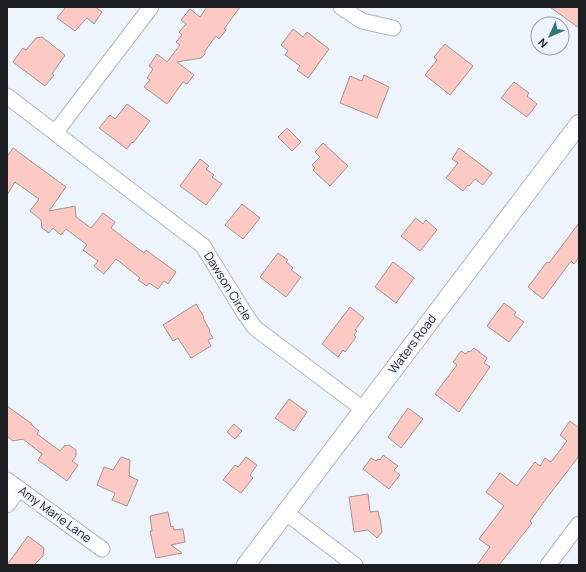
<svg xmlns="http://www.w3.org/2000/svg" width="586" height="572" viewBox="0 0 586 572" font-family="Manrope,sans-serif">
<style>
.building{fill:#fdc9c5;stroke:#a09594}
.lines{fill:none;stroke-linecap:round;stroke-linejoin:round}
.minor-casing{stroke:#b0b6bd;stroke-width:17}
.tertiary-casing{stroke:#b0b6bd;stroke-width:20}
.minor{stroke:#fff;stroke-width:15}
.tertiary{stroke:#fff;stroke-width:18}
.labels{text-anchor:middle;dominant-baseline:central;stroke-width:3;stroke-linejoin:round;paint-order:stroke}
.street-label{font-size:12px;fill:#1c1e21;stroke:#eef4fc}
</style>
<rect width="100%" height="100%" fill="#eef4fc"/>
<path class="building" d="M 66,7 L 95,7 L 102,12 L 94,24 L 87,18 L 75,31 L 57,18 Z
M 207,7 L 240,7 L 224,29 L 226,30 L 219,39 L 216,36 L 205,51 L 205,54 L 201,58 L 177,62 L 194,75 L 187,84 L 183,82 L 167,104 L 144,87 L 150,80 L 147,78 L 153,69 L 149,66 L 157,54 L 167,62 L 180,45 L 176,42 L 182,35 L 179,32 L 186,24 L 181,20 L 190,9 L 200,17 Z
M 550,7 L 579,7 L 579,28 Z
M 293,29 L 303,37 L 307,32 L 329,49 L 308,78 L 297,70 L 300,66 L 285,55 L 288,51 L 281,45 Z
M 42,37 L 65,55 L 52,74 L 54,75 L 45,86 L 13,62 L 23,48 L 26,50 L 36,38 Z
M 445,44 L 473,66 L 450,95 L 425,75 L 437,60 L 434,57 Z
M 364,75 L 389,87 L 377,118 L 340,103 L 350,76 L 362,81 Z
M 514,82 L 529,93 L 527,96 L 537,104 L 527,117 L 501,98 Z
M 127,104 L 150,121 L 133,143 L 132,142 L 127,149 L 99,128 L 110,115 L 115,119 Z
M 287,128 L 301,142 L 292,151 L 278,137 Z
M 323,143 L 348,166 L 330,186 L 313,170 L 315,168 L 312,165 L 320,157 L 315,152 Z
M 13,148 L 66,187 L 49,211 L 75,206 L 76,217 L 91,228 L 103,213 L 115,222 L 111,228 L 144,253 L 146,250 L 176,272 L 168,284 L 164,281 L 158,289 L 149,283 L 147,286 L 138,280 L 140,278 L 116,259 L 104,274 L 94,266 L 98,261 L 83,250 L 87,245 L 66,229 L 61,235 L 53,228 L 49,233 L 42,228 L 41,220 L 30,211 L 39,199 L 15,182 L 7,195 L 7,157 Z
M 459,148 L 492,173 L 483,185 L 475,179 L 469,186 L 468,185 L 463,191 L 446,178 L 458,163 L 452,159 Z
M 200,159 L 209,166 L 206,169 L 214,175 L 212,177 L 222,184 L 206,205 L 180,186 Z
M 242,204 L 260,218 L 243,239 L 225,225 Z
M 416,218 L 423,224 L 426,220 L 437,230 L 420,251 L 401,236 Z
M 579,223 L 579,257 L 574,264 L 571,261 L 543,299 L 528,287 L 547,262 L 549,263 Z
M 278,253 L 288,260 L 286,262 L 293,268 L 291,270 L 301,277 L 286,297 L 260,277 Z
M 393,262 L 414,278 L 396,303 L 375,287 Z
M 504,303 L 516,312 L 514,315 L 524,322 L 509,342 L 487,326 Z
M 196,304 L 204,317 L 203,318 L 210,331 L 209,332 L 213,338 L 208,340 L 211,346 L 191,358 L 178,338 L 173,341 L 163,325 Z
M 350,307 L 364,318 L 355,330 L 357,331 L 354,335 L 356,337 L 345,352 L 343,350 L 338,357 L 322,344 Z
M 474,348 L 487,358 L 484,363 L 490,367 L 459,412 L 435,394 L 457,365 L 453,362 L 461,351 L 466,354 L 468,351 L 470,352 Z
M 289,399 L 307,412 L 294,431 L 275,418 Z
M 7,406 L 32,424 L 32,425 L 39,431 L 37,434 L 60,451 L 64,446 L 69,445 L 76,450 L 76,456 L 72,461 L 78,465 L 67,481 L 38,460 L 42,454 L 23,439 L 13,441 L 7,436 Z
M 408,408 L 423,419 L 401,448 L 388,437 Z
M 570,421 L 579,428 L 579,456 L 546,499 L 530,521 L 532,523 L 499,565 L 477,565 L 490,547 L 479,539 L 504,506 L 486,492 L 500,473 L 517,486 L 535,462 L 540,466 L 545,458 L 551,462 L 567,441 L 560,435 Z
M 234,424 L 242,431 L 235,439 L 227,432 Z
M 383,455 L 398,466 L 394,470 L 400,475 L 389,489 L 363,469 L 371,458 L 376,461 L 378,459 L 380,460 Z
M 121,457 L 130,460 L 129,476 L 138,480 L 127,506 L 112,500 L 115,493 L 97,485 L 104,467 L 113,470 Z
M 246,457 L 257,465 L 250,475 L 253,478 L 241,493 L 223,480 L 235,465 L 238,467 Z
M 368,494 L 370,512 L 378,511 L 379,516 L 380,518 L 382,532 L 377,538 L 368,530 L 354,532 L 349,497 Z
M 168,512 L 171,527 L 173,526 L 174,530 L 183,529 L 185,542 L 171,545 L 182,553 L 156,558 L 150,531 L 152,531 L 150,516 Z
M 28,536 L 44,548 L 43,556 L 34,565 L 7,565 Z"/>
<g class="lines">
<g class="minor-casing">
<path id="minor" d="M 341,7 L 362,21 L 393,28
M 7,96 L 203,246 L 245,314 L 255,328 L 363,409
M 55,133 L 151,7
M 7,480 L 102,549
M 7,505 L 19,489
M 285,512 L 355,565
M 548,565 L 579,524"/>
</g>
<g class="tertiary-casing">
<path id="tertiary" d="M 246,565 L 579,124"/>
</g>
<use href="#minor" class="minor"/>
<use href="#tertiary" class="tertiary"/>
</g>
<g class="labels">
<g class="street-label">
<text transform="translate(228 286) rotate(58)">Dawson Circle</text>
<text transform="translate(412 344) rotate(-53)">Waters Road</text>
<text transform="translate(55 514) rotate(36)">Amy Marie Lane</text>
</g>
</g>
<rect width="586" height="572" fill="none" stroke="#1c1e21" stroke-width="16"/>
<g transform="translate(550 36) rotate(225)"><circle r="19" fill="#eef4fc" stroke="#9a9ea4"/>
<path d="M0-3L7 15L0 10L-7 15Z" fill="#2f787a"/>
<text y="-6" font-size="11" font-weight="bold" text-anchor="middle" fill="#1c1e21">N</text>
</g>
</svg>
